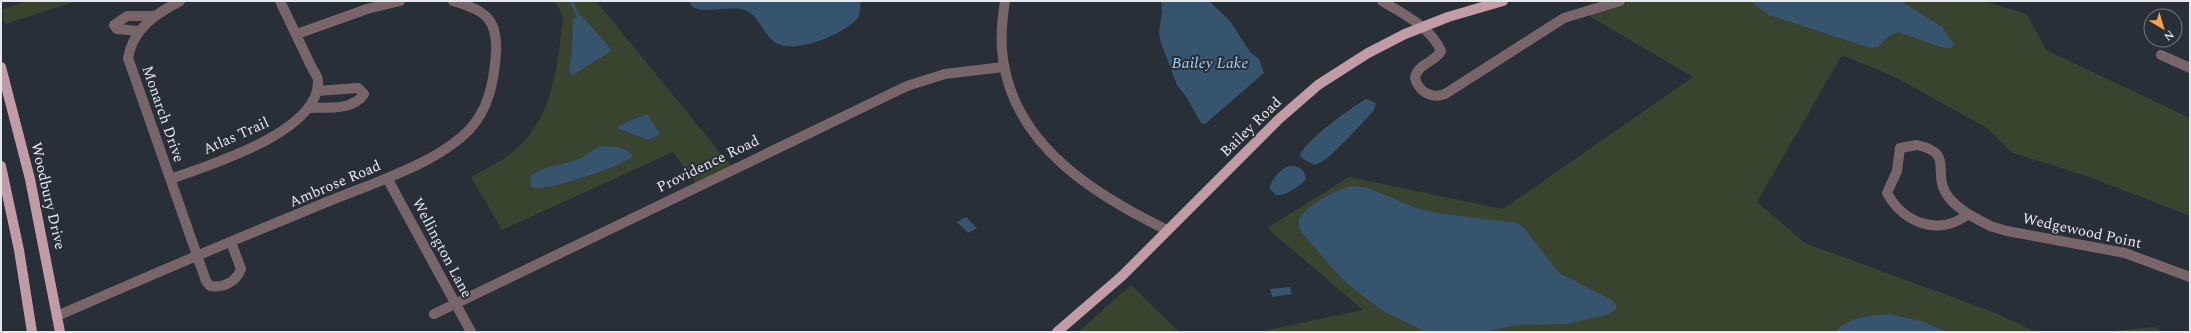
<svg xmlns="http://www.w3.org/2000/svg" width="2191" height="333" viewBox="0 0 2191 333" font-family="Spectral,serif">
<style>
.green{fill:#38442f}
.water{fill:#36546d}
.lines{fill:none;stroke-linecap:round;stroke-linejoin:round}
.stream{stroke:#36546d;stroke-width:3}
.minor{stroke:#78656a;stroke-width:10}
.major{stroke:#c19ba5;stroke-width:10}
.labels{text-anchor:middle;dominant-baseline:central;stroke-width:4;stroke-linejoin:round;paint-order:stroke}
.street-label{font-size:15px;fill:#e5e9ee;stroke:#292f36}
.water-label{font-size:16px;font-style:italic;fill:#9bd0fe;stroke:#292f36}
</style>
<rect width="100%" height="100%" fill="#292f36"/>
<path class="green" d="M 27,1 L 76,1 L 5,24 L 2,9 Z
M 553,1 L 596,1 L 731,166 L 696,183 L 673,152 L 502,230 L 471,177 C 492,166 516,154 530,134 C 555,103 558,57 563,18 L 558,7 Z
M 1632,1 L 1983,1 L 2027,14 L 2046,50 L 2190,118 L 2190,216 L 2092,178 L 2011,152 L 1987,128 L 1893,76 L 1842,55 L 1757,202 L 1805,243 L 1993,312 L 2036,332 L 1258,332 L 1363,310 L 1267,228 L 1349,177 L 1503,209 L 1693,77 L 1586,14 Z
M 1131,285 L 1179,332 L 1078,332 Z
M 2155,327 L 2162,332 L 2099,332 Z"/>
<path class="water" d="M 689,1 L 861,1 C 859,7 861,14 857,19 C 844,34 794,55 776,43 C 762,34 761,17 745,10 C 729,4 693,18 689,1 Z
M 1161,1 L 1209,1 L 1230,21 L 1250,52 L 1259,59 L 1264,73 L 1205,124 L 1201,123 L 1187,98 L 1177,85 L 1160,40 L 1159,31 L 1162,13 Z
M 1750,1 L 1901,1 L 1942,27 L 1954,44 L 1951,48 L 1944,48 L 1898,32 L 1889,36 L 1878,47 L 1870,48 L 1769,15 Z
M 581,15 L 611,49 L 610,52 L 573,75 L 569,72 L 572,53 L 573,19 Z
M 1366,99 L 1376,103 L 1374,110 C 1365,120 1327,163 1317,164 C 1311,165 1305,160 1300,156 C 1303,142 1353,106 1366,99 Z
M 647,114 L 659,132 L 659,135 L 648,140 L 619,129 L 618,126 L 622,124 Z
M 606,146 L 620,147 L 632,154 L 632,157 C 618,168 550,190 533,188 L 531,185 L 530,177 C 544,165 559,166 576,160 C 590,156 591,147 606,146 Z
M 1290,166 C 1300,166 1304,169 1306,179 C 1300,186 1287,196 1276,195 L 1270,189 C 1270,180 1281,168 1290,166 Z
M 1353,186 L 1368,188 L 1413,207 L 1436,213 L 1517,223 L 1523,227 L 1559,273 L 1612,300 L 1616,305 L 1616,309 L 1607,315 L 1566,324 L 1516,325 L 1485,332 L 1431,332 L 1422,330 L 1383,311 L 1359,293 L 1342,279 L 1303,234 L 1299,228 L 1299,220 C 1304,206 1339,188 1353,186 Z
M 966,217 L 977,228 L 968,233 L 957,222 Z
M 1290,287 L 1292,294 L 1272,297 L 1270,289 Z
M 1889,314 L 1924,322 L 1947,332 L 1836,332 C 1846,317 1873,315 1889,314 Z"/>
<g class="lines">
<path class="stream" d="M 571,1 L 578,16"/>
<path class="minor" d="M 180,1 C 155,14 133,29 128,58 L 206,281 L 210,286 C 224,288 236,282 241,269 L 231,242
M 1005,1 C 1002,20 1000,40 1003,59 C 1015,146 1095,195 1167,230
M 1382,1 C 1403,14 1431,27 1441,51 C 1434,63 1417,64 1415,78 C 1419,92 1431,99 1445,94 L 1564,18 L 1620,1
M 138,31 L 117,29 L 114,25 L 127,16 L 155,16
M 297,34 L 367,9 L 400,1
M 2161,55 L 2190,68
M 308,108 C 326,107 353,111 364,94 L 358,88 L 317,91
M 1917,145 C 1951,153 1936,166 1943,187 C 1947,199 1958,207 1968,214 C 1940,237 1903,223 1887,193 L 1897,171 L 1900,148 Z
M 387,178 L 471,332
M 171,179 C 209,165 320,132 318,81 C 318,76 312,69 310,64 C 300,43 290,22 280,1
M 1968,214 L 1990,226 L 2007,231 L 2125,253 L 2190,277
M 434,314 L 907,86 L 945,74 L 1003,67
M 57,316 C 135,282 214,248 293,216 C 319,205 346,194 373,184 C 407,170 443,156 469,130 C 489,109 494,81 496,53 C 498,18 484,10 453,1"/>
<path class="major" d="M 1,67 L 30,179 L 60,332
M 1,166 L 19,250 L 32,332
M 1057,332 L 1122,276 L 1279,119 L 1318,85 L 1368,53 L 1405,34 L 1448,17 L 1503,1"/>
</g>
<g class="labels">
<g class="street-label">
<text transform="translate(163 114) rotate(71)">Monarch Drive</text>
<text transform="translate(1251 127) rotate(-44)">Bailey Road</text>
<text transform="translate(236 136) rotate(-24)">Atlas Trail</text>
<text transform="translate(708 164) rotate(-26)">Providence Road</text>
<text transform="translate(335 184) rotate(-23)">Ambrose Road</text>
<text transform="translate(48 196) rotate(77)">Woodbury Drive</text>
<text transform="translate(2082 231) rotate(12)">Wedgewood Point</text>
<text transform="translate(442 248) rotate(62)">Wellington Lane</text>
</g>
<g class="water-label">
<text x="1210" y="63">Bailey Lake</text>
</g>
</g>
<rect width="2191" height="333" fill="none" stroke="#e5e9ee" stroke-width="4"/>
<g transform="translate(2163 28) rotate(142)"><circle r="19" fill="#292f36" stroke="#747980"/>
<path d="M0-3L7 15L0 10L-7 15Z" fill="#f9a04d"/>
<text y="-6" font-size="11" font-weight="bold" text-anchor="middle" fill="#e5e9ee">N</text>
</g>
</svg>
